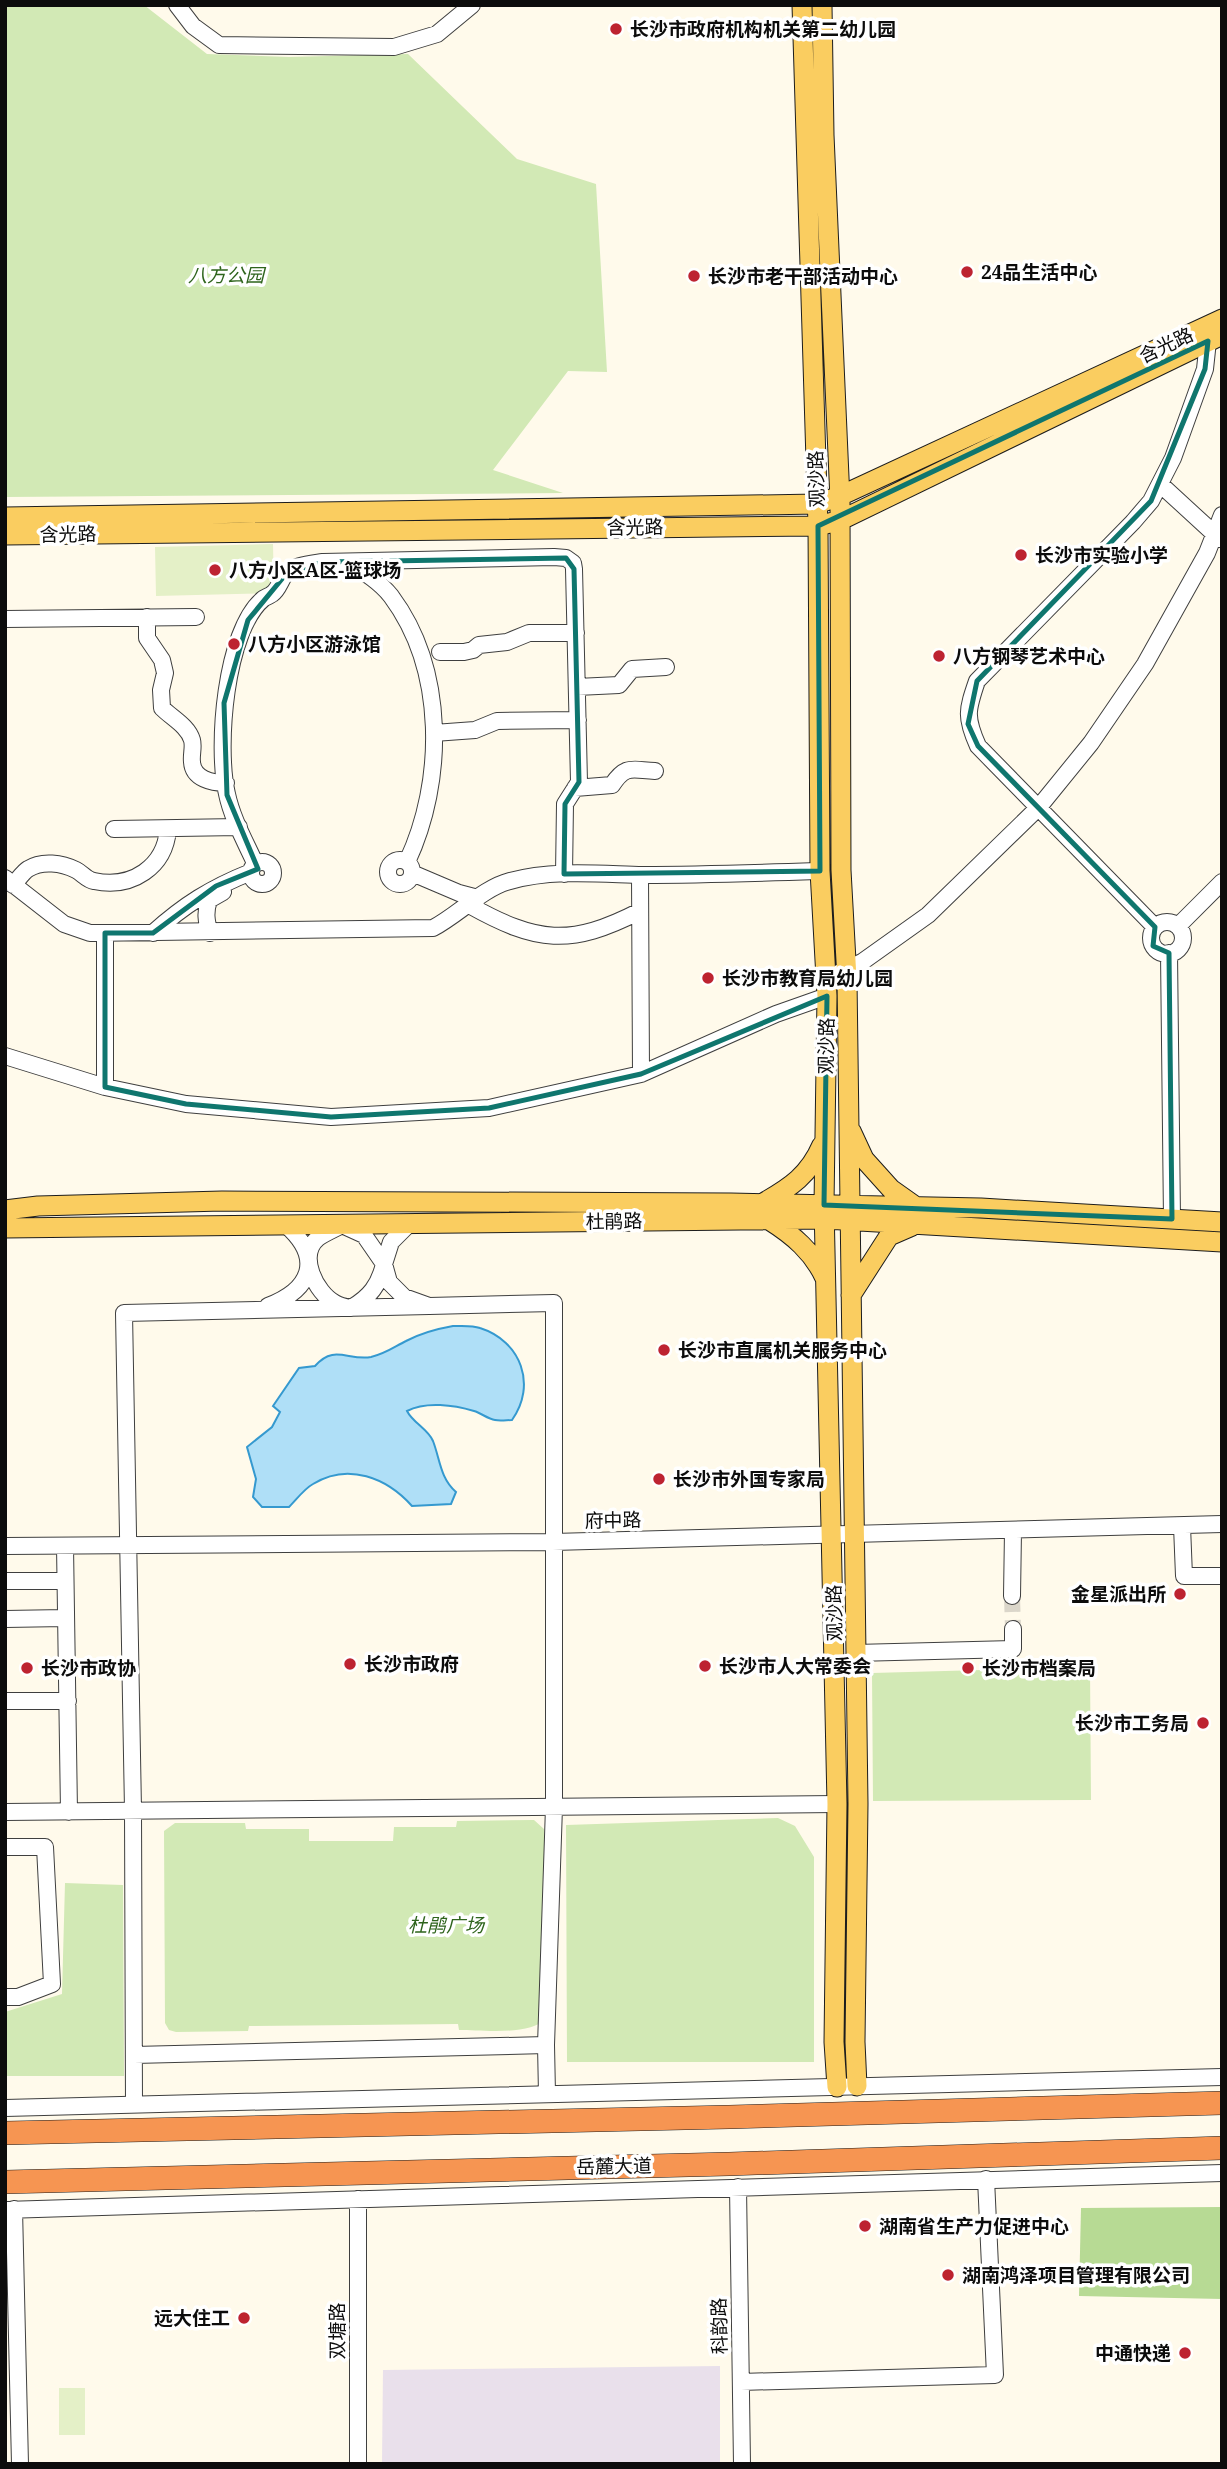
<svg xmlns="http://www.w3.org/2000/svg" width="1227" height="2469" viewBox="0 0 1227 2469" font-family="'Noto Serif','Noto Sans SC',serif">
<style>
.industrial{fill:#e9e0eb}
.green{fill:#d2e9b5}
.forest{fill:#b7da94}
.pitch{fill:#e4f0c7}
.water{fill:#afdff7;stroke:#3599cf;stroke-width:2}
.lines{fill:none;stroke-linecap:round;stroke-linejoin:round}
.minor-tunnel{stroke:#dbd6ca;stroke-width:16;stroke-dasharray:16 8;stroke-linecap:butt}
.minor-casing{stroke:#3f3f3f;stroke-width:18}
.major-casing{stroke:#1d1d1d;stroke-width:21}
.highway-casing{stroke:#1d1d1d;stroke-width:24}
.minor{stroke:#fff;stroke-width:16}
.major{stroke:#facd60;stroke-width:19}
.highway{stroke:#f69552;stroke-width:23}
.marked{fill:none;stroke:#0f766e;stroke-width:5;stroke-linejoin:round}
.poi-dot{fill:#bd2331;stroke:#fff;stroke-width:2.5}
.labels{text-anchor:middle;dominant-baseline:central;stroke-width:7;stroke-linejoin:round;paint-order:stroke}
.poi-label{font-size:19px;font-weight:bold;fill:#0c0c0c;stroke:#fff;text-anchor:start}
.park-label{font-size:19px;font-style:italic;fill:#2e641c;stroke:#fff}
.street-label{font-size:19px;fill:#0c0c0c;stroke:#fff}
</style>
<rect width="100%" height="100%" fill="#fffaeb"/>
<path class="industrial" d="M 720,2366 L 720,2464 L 382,2464 L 383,2370 Z"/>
<path class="green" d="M 5,5 L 144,5 L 207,54 L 289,57 L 408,54 L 517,159 L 596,184 L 607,372 L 568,371 L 493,470 L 563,493 L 5,497 Z
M 1090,1667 L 1091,1800 L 873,1801 L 872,1673 Z
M 778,1818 L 795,1826 L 814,1857 L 814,2062 L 567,2062 L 566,1825 Z
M 534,1820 L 544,1829 L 546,2018 C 532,2036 482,2030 459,2030 L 458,2024 L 249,2026 L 248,2031 L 176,2032 L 169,2030 L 165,2023 L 164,1831 L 175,1823 L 245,1823 L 246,1829 L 309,1829 L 309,1841 L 393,1841 L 394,1827 L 456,1827 L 457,1821 Z
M 65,1883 L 123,1885 L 124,2076 L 5,2076 L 5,2012 L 62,1994 Z"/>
<path class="forest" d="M 1222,2207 L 1222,2299 L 1079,2296 L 1081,2208 Z"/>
<path class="pitch" d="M 273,544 L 274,593 L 156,596 L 155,547 Z
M 59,2388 L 85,2388 L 85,2435 L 59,2435 Z"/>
<path class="water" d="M 453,1326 C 461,1326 472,1325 480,1328 C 521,1341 537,1385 512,1420 C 507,1420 500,1421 495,1420 C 488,1419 481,1413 474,1411 C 454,1405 426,1401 407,1411 C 413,1423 428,1429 433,1441 C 440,1459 440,1478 456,1492 L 451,1504 L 412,1506 C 387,1478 348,1462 313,1484 C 304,1489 297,1499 289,1507 L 262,1507 L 253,1497 L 256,1479 L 247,1447 L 272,1427 L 280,1412 L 273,1406 L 299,1368 L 315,1366 C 334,1344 348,1361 371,1357 C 385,1354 394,1347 406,1341 C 421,1333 436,1329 453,1326 Z"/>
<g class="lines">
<path class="minor-tunnel" d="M 1012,1596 L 1013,1629"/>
<g class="minor-casing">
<path id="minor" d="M 177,5 L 193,26 L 219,45 L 394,47 L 437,34 L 472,5
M 1160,484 L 1220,539
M 349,563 C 364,572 380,582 391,596 C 446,670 445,781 407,862
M 147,617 L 147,638 L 162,660 L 165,673 L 161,690 L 162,708 C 172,718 188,726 192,740 C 194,747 191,755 192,762 C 193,779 212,783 226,783
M 5,619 L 196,617
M 440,652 L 464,652 L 473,650 L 479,645 L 507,642 L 529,633 L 576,633
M 577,687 L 619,685 L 632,669 L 666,667
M 434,733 L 475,730 L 497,721 L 578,720
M 575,788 L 612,785 C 626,764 632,770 655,771
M 114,829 L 239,827
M388 872a12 12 0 1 1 24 0a12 12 0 1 1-24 0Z
M251 873a11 11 0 1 1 22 0a11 11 0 1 1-22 0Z
M 255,863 C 245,841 232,818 227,794 C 216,748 225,631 263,599 C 264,598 271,595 272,594 C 278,590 280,582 284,576 C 292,565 310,564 323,562 L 554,557 L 566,558 L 573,563 L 574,569 L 579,782 L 565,804 L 564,874
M 412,873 L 459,893 L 478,898
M 640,875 L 641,1074
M 5,878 L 64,924 L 90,933 L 433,928 C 458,915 483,888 510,881 C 553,869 600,874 643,875 C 703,875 761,873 820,871
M 13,885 C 18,880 23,872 28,869 C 42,860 62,863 76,870 C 82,873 87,880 94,881 C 132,889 165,867 168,829
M 469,905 C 537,943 570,947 640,911
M1151 938a16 16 0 1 1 32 0a16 16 0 1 1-32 0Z
M 1178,926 L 1222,882
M 1155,927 L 978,746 C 965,717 967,710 977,681 L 1133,522 L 1151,501 L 1173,458 L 1205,369 L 1208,341
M 105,933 L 105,1087
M 153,933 C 184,905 211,888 251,872
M 210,933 C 206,921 205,912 209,900 L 223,892
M 1169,953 L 1172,1219
M 826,979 L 862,962 L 928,915 L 1039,807 L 1091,743 L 1145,664 L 1207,553 L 1222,515
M 5,1056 L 105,1087 L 186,1104 L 331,1117 L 489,1108 L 641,1074 L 776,1014 L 827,996
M 410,1223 L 391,1242 L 384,1264 L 389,1282 L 404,1297 L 429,1306 L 554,1303 L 554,1807 L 546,2045 L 547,2094
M 342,1225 L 364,1235 L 384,1264 C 379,1285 370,1297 351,1308 C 346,1307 340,1306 335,1303 C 316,1293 297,1255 318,1238 C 325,1233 335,1229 342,1225 Z
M 268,1306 C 312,1289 323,1258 286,1225
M 1182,1526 L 1184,1576 L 1222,1576
M 5,1546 L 553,1542 L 1222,1524
M 65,1546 L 69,1812
M 5,1581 L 64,1581
M 1012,1596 L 1013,1531
M 5,1619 L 65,1618
M 855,1653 L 1013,1649 L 1013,1629
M 5,1701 L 68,1701
M 5,1812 L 837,1804
M 5,1847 L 45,1847 L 52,1984 L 18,1997 L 5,1997
M 134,2055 L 546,2045
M 134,2104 L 133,1810 L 124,1313 L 429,1306
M 5,2108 L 1222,2077
M 738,2187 L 742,2464
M 358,2199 L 358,2464
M 14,2209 L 20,2464
M 5,2210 L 1222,2173
M 741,2382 L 995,2375 L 986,2179"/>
</g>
<g class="major-casing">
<path id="major" d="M 802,5 L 818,526 L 820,871 L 827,996 L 824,1205 L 837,1804 L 834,2042 L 837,2087
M 822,5 L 824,135 L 840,500 L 841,870 L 847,979 L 858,1804 L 855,2042 L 857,2086
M 5,517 L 817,504 L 840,496 L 1222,319
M 5,535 L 818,526 L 841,520 L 1222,335
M 851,1131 L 864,1159 L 891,1189 L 915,1206
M 763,1203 C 791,1187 809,1175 822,1145
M 5,1210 L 38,1206 L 222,1201 L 731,1203 L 981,1208 L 1222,1222
M 769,1220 C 793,1235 813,1252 825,1278
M 5,1228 L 825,1219 L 1222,1242
M 851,1295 L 889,1236 L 912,1226"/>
</g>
<g class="highway-casing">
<path id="highway" d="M 5,2133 L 729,2117 L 1222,2103
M 5,2182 L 729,2164 L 1222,2148"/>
</g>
<use href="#minor" class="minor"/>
<use href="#major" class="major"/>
<use href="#highway" class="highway"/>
</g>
<path class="marked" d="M 1208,341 L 1205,369 L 1151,501 L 977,681 L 968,724 L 978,746 L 1155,927 L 1153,946 L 1169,953 L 1172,1219 L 824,1205 L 827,996 L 641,1074 L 489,1108 L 331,1117 L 186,1104 L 105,1087 L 105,933 L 153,933 L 216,886 L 258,869 L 227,795 L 224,703 L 248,620 L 286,574 L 323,562 L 566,558 L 574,569 L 579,782 L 565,804 L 564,874 L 820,871 L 818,526 Z"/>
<g class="poi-dot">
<circle cx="616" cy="29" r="7"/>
<circle cx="967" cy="272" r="7"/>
<circle cx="694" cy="276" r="7"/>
<circle cx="1021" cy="555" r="7"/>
<circle cx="215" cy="570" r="7"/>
<circle cx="234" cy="644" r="7"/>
<circle cx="939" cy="656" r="7"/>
<circle cx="708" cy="978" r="7"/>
<circle cx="664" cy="1350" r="7"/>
<circle cx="659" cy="1479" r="7"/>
<circle cx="1180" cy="1594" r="7"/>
<circle cx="350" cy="1664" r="7"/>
<circle cx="705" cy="1666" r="7"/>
<circle cx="27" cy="1668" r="7"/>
<circle cx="968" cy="1668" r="7"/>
<circle cx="1203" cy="1723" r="7"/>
<circle cx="865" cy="2226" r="7"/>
<circle cx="948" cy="2275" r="7"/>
<circle cx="244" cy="2318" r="7"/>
<circle cx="1185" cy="2353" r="7"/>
</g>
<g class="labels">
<g class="poi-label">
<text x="630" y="29">长沙市政府机构机关第二幼儿园</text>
<text x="981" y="272">24品生活中心</text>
<text x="708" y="276">长沙市老干部活动中心</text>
<text x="1035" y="555">长沙市实验小学</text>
<text x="229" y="570">八方小区A区-篮球场</text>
<text x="248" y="644">八方小区游泳馆</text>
<text x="953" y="656">八方钢琴艺术中心</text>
<text x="722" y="978">长沙市教育局幼儿园</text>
<text x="678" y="1350">长沙市直属机关服务中心</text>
<text x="673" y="1479">长沙市外国专家局</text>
<text x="1166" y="1594" text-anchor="end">金星派出所</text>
<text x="364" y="1664">长沙市政府</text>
<text x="719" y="1666">长沙市人大常委会</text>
<text x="41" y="1668">长沙市政协</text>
<text x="982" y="1668">长沙市档案局</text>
<text x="1189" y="1723" text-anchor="end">长沙市工务局</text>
<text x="879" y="2226">湖南省生产力促进中心</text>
<text x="962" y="2275">湖南鸿泽项目管理有限公司</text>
<text x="230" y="2318" text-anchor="end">远大住工</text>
<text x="1171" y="2353" text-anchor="end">中通快递</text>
</g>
<g class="park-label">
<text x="226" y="275">八方公园</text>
<text x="446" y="1925">杜鹃广场</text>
</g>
<g class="street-label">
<text transform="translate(1166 345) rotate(-25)">含光路</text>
<text transform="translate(816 479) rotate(-92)">观沙路</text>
<text transform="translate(635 527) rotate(-1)">含光路</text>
<text transform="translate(68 534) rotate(-1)">含光路</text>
<text transform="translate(826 1046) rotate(-89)">观沙路</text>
<text transform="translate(614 1221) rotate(-1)">杜鹃路</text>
<text transform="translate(613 1520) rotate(-1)">府中路</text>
<text transform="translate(834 1613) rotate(-91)">观沙路</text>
<text transform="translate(614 2166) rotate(-1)">岳麓大道</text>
<text transform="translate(719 2326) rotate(-91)">科韵路</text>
<text transform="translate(337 2331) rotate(-90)">双塘路</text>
</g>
</g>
<rect width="1227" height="2469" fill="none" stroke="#0c0c0c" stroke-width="14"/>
</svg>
